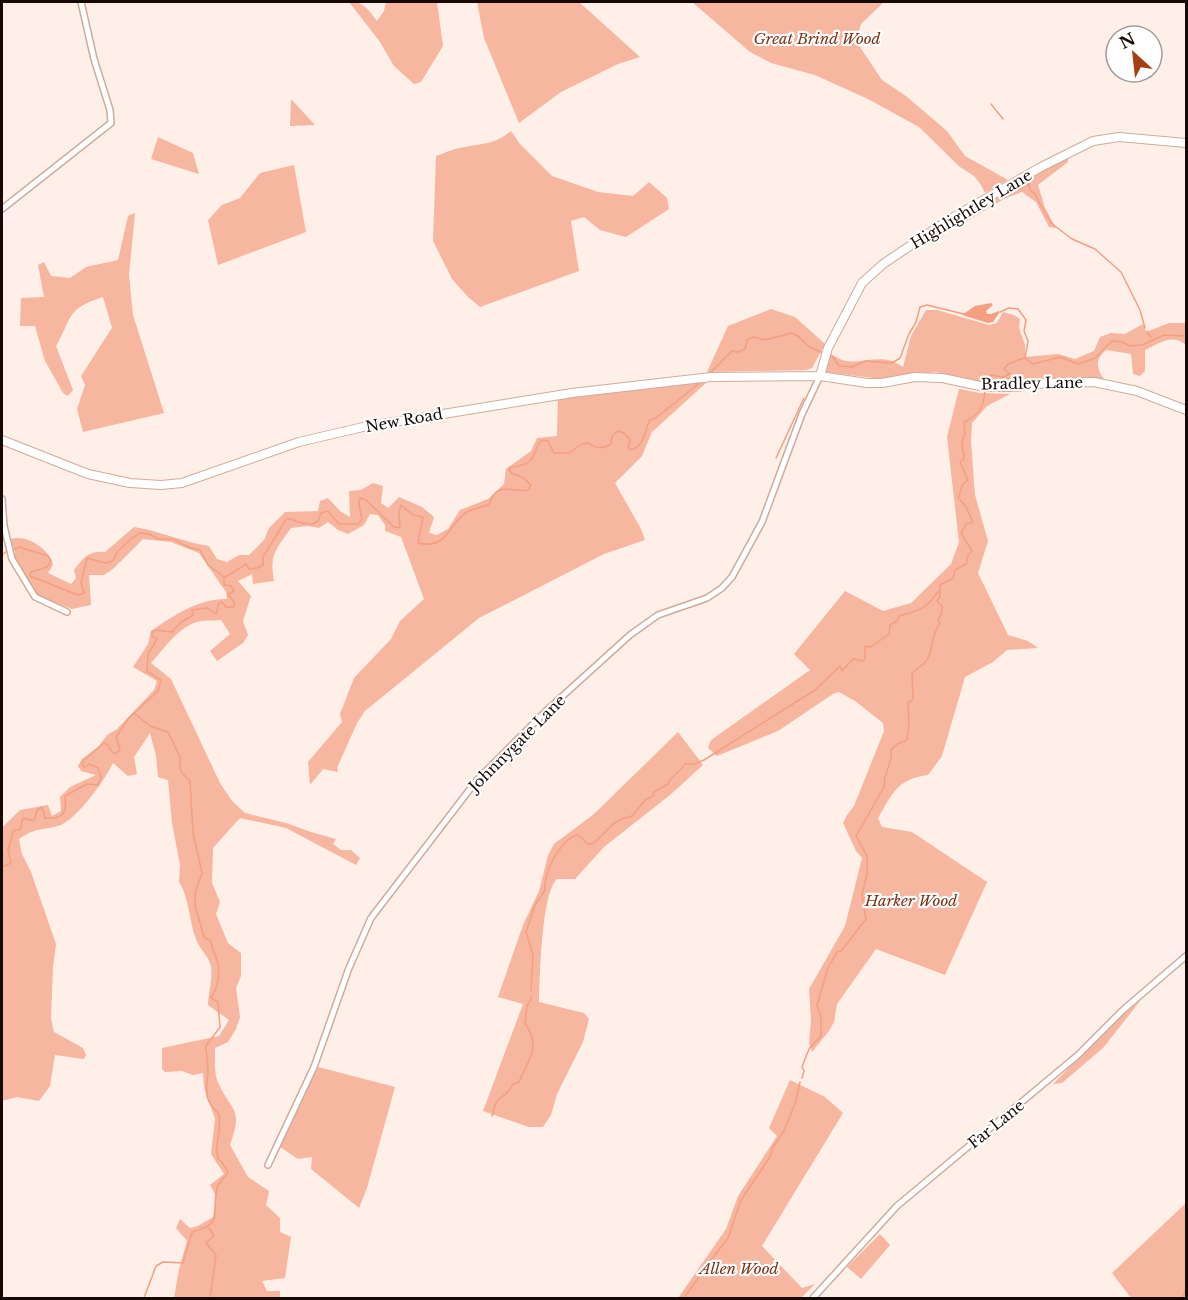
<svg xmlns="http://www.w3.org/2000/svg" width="1188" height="1300" viewBox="0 0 1188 1300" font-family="'Libre Baskerville',serif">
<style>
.green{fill:#f6b69f}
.water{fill:#f39f80}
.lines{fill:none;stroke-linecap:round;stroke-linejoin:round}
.stream{stroke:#f39f80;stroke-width:1.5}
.street-casing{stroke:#d0ab9d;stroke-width:8}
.secondary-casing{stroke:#d0ab9d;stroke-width:10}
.street{stroke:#fff;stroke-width:5}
.secondary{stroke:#fff;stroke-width:8}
.labels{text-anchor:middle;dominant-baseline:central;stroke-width:4.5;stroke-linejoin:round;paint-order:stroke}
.park-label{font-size:15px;font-style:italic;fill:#7d3214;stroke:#fff}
.street-label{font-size:15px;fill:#150805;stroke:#fff}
</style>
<rect width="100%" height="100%" fill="#ffefe9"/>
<path class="green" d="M 349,2 C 363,0 369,11 377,21 L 384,11 L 386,2 L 437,2 L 443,46 L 421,82 L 414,84 L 394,66 L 380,42 Z
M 477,2 L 579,2 L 640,57 L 618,64 L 561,92 L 519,123 L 484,38 Z
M 692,2 L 884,2 L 861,24 L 856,41 L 882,80 L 906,96 L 947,131 L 965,156 L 1008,180 L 985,193 L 981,185 L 974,176 L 960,167 L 919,127 L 868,99 L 815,75 L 771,63 L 750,52 Z
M 291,99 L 315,125 L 290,126 Z
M 511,131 L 520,144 L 552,176 L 598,192 L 633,196 L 649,182 L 667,198 L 669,209 L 626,237 L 600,230 L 584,217 L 571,221 L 579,271 L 480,307 L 468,297 L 452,279 L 433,241 L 436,156 C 445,153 455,148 465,147 C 485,143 494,145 511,131 Z
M 158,137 L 193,153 L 199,174 L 151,159 Z
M 1068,156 L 1068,162 L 1038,185 L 1045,208 L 1056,228 L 1049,227 L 1036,202 L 1022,192 L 1004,199 L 960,225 L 956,220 Z
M 294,165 L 306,232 L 218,265 L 208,220 L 222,205 L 240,198 L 260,173 Z
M 135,213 L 129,275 L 133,315 L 164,413 L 83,432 L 77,409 L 85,385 L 81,376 L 112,328 L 103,297 C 66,309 73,316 56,346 L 73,390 L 68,396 L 63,393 L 45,361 L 35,326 L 20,326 L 21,298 L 44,297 L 38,265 L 44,262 L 51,276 L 70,278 L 86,267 L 118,260 L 128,216 Z
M 771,309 L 795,317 L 825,344 L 812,368 L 806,370 L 707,372 L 728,326 Z
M 926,310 L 937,310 L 989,325 L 997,323 L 1003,312 L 1014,315 L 1020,319 L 1019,328 L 1025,345 L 1025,357 L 1058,354 L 1075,359 L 1094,351 L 1100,337 L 1111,333 L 1125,334 L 1143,324 L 1146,332 L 1169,323 L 1186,323 L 1186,345 C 1172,333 1160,343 1145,350 L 1145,371 L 1140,376 L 1133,374 L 1131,354 L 1106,350 C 1095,359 1096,368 1104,379 L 985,383 L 936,372 L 882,379 L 825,372 L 829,353 C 833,355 838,358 842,360 C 863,366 881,351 903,367 L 911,336 Z
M 693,383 L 706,383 L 652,432 L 642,456 L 615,483 L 641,529 L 645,540 L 604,554 L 479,618 L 365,711 L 357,723 L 337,768 L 338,772 L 323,769 L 310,785 L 308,762 L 342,722 L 340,714 L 354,678 L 391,639 L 400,621 L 424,599 L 401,537 L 385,531 L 385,525 L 378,515 L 370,514 L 364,525 L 348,534 L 338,530 L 328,522 L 319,528 L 308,526 L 291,528 C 276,549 269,555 274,581 L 253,584 L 252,574 L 238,581 L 251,596 L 243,621 L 248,635 L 243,643 L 217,661 L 210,651 L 230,634 L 221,620 C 214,621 208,620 202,621 C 181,623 164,649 151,663 L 171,679 L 220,783 L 232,801 L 245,813 L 286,823 L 311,832 L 336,839 L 333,844 L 341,850 L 351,850 L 360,858 L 356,865 L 286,828 L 240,818 L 213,848 L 212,883 L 220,902 L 216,914 L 228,943 L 241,953 L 241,976 L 236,988 L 240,1017 L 236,1029 L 228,1042 L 215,1048 C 215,1058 214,1071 217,1080 C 231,1113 244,1106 230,1145 L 248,1177 L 269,1191 L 266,1205 L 280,1218 L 280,1232 L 291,1237 L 285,1278 L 262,1281 L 267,1291 L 280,1291 L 280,1298 L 174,1298 L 179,1269 L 187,1241 L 176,1228 L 180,1219 L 190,1228 L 198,1226 L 213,1217 L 216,1196 L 210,1185 L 224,1174 L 211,1154 L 215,1119 L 204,1088 L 203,1073 L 193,1075 L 182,1071 L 165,1072 L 162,1069 L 162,1048 L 219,1036 L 229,1020 L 208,1005 C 208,992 214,976 210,963 C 207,955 199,948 196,939 C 189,921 189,897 179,882 L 180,865 L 172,823 L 168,780 L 158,777 L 156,756 L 150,733 L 134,757 L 137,774 L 128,776 L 113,763 C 105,780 76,821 58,826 C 39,831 37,827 19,839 L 22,854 L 31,872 L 56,944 L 53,967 L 51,1019 L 54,1032 L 83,1048 L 86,1055 L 84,1059 L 55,1055 L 50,1086 L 39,1101 L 17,1097 L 2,1101 L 2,828 L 20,810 L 48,805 L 52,816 L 61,811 L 60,797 L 70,787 L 96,775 L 81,771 L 78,766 L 82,759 L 99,746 L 107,735 L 117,729 L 154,690 L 157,681 L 133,667 L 148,644 L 151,631 C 175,615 197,599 227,599 L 226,592 L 199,553 L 171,542 L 143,539 L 113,569 L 104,575 L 89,575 L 91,605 L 72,609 L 36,595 L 15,559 L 15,552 L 11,539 C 26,534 51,550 53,565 L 48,573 L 71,584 L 76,578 L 74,570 C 83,558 89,550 105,552 L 134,527 C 160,531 183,542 209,546 L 217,559 L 227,562 L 239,555 L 249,555 L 264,540 L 269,528 L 285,512 L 318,511 L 320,501 L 328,498 L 340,511 L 350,517 L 349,491 L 361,490 L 373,483 L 383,486 L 381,503 L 388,508 L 399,497 L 422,507 L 434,517 L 429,533 L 437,535 L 448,529 L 460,510 L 488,499 L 504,484 L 506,469 L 531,451 L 537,438 L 557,436 L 558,398 Z
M 959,389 L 980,393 L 1010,394 L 987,406 L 972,423 L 971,441 L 975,495 L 988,541 L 978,573 L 1008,635 L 1028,641 L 1038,648 L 1007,650 L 993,662 L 965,677 L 942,756 L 928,775 C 897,779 893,793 878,818 L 882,827 L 912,832 L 987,882 L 945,975 L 876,949 L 837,1004 L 834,1022 L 829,1031 L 812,1052 L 809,1043 L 811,1020 L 809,989 L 845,926 L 862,858 L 856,851 L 843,823 L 847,815 L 854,806 L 884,731 L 883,723 L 855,701 L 839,692 L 833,694 L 778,731 L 717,756 L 708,748 L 711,740 L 810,670 L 794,654 L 845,591 L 883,611 L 911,603 L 951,564 L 959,542 L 947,437 Z
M 678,732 L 703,765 L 670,795 L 604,847 L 575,879 L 557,879 C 541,894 540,978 539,1002 L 584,1013 L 589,1019 L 583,1042 L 557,1094 L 551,1115 L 543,1127 L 529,1127 L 483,1111 L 523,1004 L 498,997 L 523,925 L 539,891 L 548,855 L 554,844 L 594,814 Z
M 1141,1000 L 1103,1048 L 1062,1083 L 1053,1084 L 1113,1023 Z
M 318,1067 L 395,1087 L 367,1188 L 359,1208 L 311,1169 L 312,1157 L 298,1159 L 280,1147 Z
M 790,1080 L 825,1097 L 843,1113 L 762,1246 L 802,1288 L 815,1284 L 801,1298 L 678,1298 L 726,1229 L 738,1196 L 777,1136 L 769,1128 Z
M 1186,1203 L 1186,1298 L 1131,1298 L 1112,1273 Z
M 880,1234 L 890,1245 L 861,1279 L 847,1267 Z"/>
<path class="water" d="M 991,303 L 993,305 L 986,311 L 987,314 L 991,314 L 999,311 L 999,313 L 993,322 L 988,323 L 962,315 L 975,306 Z"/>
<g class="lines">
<path class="stream" d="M 991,104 L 1003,119
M 1010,194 L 1029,184 L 1030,190 L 1034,193 L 1051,223 L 1072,239 L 1095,249 L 1121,272 L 1140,310 L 1145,328
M 1000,312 L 1009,308 L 1018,309 L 1026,320 L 1024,331 L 1028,341 L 1025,358 L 1033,364 L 1060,357 L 1078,364 L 1095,358 L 1112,341 L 1122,342 L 1130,346 L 1142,345 L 1164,335 L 1186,336
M 1147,331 L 1151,338
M 830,356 L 834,358 L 839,366 L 852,367 L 866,361 L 892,363 L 900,358 L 909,334 L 916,322 L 920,307 L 927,305 L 964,314
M 708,375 L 732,351 L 738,352 L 745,349 L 747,340 L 753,337 L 765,340 L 792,333 L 799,337 L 809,347 L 823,353
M 985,383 L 990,375 L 1003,377 L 1010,374 L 1004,369 L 1008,364 L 1024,358
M 776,458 L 804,398
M 12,550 L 19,547 L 48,556 L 51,561 L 47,567 L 31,572 L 30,576 L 78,595 L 84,593 L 81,583 L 87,558 L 105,563 L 113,561 L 117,552 L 132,538 L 141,533 L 149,534 L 158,539 L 173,539 L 188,547 L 200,550 L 208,565 L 224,577
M 2,555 L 7,551
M 224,578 L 246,564 L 249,569 L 257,568 L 263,565 L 263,557 L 287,518 L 302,523 L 313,524 L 318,521 L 321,513 L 328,511 L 339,524 L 358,524 L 362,520 L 359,504 L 360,498 L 366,500 L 394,527 L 400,528 L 399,513 L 401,505 L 413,515 L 423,517 L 418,543 C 448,550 448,524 467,512 C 473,508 482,508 489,504 C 498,480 509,493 528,490 L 531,485 L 522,477 L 511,473 L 509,468 C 515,466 524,466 529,462 C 536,456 535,446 542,440 L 548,441 L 554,453 L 569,453 L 582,444 L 588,443 C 597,449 602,449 611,444 L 612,436 L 618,431 L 624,433 L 630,440 L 628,447 L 631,450 C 644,446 645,432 649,421 L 657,417 L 701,382
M 135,714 L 150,726 L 168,732 L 180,757 L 180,768 L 182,773 L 190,781 L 193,833 L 202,873 L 195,893 L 195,906 L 204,937 L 211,941 C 211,949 215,953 217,960 C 221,972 218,987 211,998 L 218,1002 L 220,1027 L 206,1046 C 206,1054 208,1062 208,1070 C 207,1091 202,1098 219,1114 C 222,1130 214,1144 218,1159 L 221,1161 L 228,1172 C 225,1178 219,1182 217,1188 C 211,1215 225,1223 192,1232 L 183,1263 L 163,1262 L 156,1266 L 144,1298
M 2,867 L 11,863 L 8,850 L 14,830 L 20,830 L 23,818 L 34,821 L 37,810 L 42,807 L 45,818 C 63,819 67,814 65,796 L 87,784 L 98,785 L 101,777 L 98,768 L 89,764 L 84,768 L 82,762 L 104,743 L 108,745 L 112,752 L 115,754 L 120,750 L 116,737 L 129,718 L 158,691 L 161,680 L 147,671 L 148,654 L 157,639 L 152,636 L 152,632 L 156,630 L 172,632 L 180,623 L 193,615 L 192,610 L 207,608 L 216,614 L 219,603 L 222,602 L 226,607 L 233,607 L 235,603 L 228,594 L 234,591 L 231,586 L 224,585 L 224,579
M 531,991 L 533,955 L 526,932 L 535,905 L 545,890 C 543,874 560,839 578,835 L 588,844 L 593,844 L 613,824 L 622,819 L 632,816 L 645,800 L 653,796 L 654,792 L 668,784 C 670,776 681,772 685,764 L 694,764 L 704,760 L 815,690 L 840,666 L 842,671 L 853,659 L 862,661 L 865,659 L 865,646 L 871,647 L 889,634 L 890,625 L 897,621 L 899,616 C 921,609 924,611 938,592
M 802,1078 L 804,1071 L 802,1067 L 809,1049 L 821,1036 L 821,1018 L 817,1005 L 828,968 L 837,952 L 842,950 L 866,919 L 862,895 L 867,874 L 867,856 L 856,836 L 884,787 L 885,777 L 891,759 L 891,750 L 897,744 L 907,740 L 909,724 L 908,703 L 913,699 L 912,674 C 916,668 923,666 927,660 C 934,649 930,637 940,623 L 938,619 L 941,615 L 942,606 L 937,601 L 940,597 L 940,585 L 953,578 L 955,570 L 966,564 L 968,555 L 972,551 L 961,533 L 966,524 L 973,522 L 965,505 L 958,498 L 963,484 L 968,480 L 960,462 L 964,459 C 964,450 959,443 965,435 L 964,422 C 979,415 984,407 985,391
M 492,1116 C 494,1110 494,1105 498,1100 C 504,1095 510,1092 513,1084 L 519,1082 C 528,1059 542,1048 525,1023 L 527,1006 L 532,997
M 209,1228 L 214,1236 L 206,1243 L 216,1255 L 210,1298
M 684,1298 L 706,1267 L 705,1264 L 711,1260 L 728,1238 L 741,1200 L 770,1157 L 773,1147 L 784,1131 L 795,1104 L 800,1082
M 1182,1298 L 1186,1290"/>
<g class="street-casing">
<path id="street" d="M 2,209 L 111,123 L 110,110 L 94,59 L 81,2
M 2,499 L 4,526 L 12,559 L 35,597 L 67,612
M 268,1165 L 314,1067 L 349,968 L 371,918 L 477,780 L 546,711 L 630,635 L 658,615 L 707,598 L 722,588 L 732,577 L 762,522 L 802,414 L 820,376
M 813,1298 L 897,1206 L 1078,1055 L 1123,1010 L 1186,956"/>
</g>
<g class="secondary-casing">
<path id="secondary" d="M 820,376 L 828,348 L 862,283 L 883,264 L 947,221 L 1041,167 L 1093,141 L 1119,137 L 1186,143
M 2,440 L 88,474 L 130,483 L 161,485 L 182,483 L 299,442 L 363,427 L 572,393 L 711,377 L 820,376 L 867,383 L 882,383 L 915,377 L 942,378 L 985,387 L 1015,387 L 1047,383 L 1094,382 L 1137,391 L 1186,410"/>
</g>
<use href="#street" class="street"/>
<use href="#secondary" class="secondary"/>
</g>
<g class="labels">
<g class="park-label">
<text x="817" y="38">Great Brind Wood</text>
<text x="911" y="900">Harker Wood</text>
<text x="739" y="1268">Allen Wood</text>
</g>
<g class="street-label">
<text transform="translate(971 209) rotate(-31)">Highlightley Lane</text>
<text transform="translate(1032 383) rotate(-1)">Bradley Lane</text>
<text transform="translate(404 420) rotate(-10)">New Road</text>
<text transform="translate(517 743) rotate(-45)">Johnnygate Lane</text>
<text transform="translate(996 1124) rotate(-39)">Far Lane</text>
</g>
</g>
<rect width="1188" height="1300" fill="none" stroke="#150805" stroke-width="6"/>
<g transform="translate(1134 54) rotate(333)"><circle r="28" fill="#ffffff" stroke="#a19c9b" stroke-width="1.5"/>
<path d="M0-4.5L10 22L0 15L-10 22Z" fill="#a43f13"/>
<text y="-9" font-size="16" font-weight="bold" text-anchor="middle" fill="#150805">N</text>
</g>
</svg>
